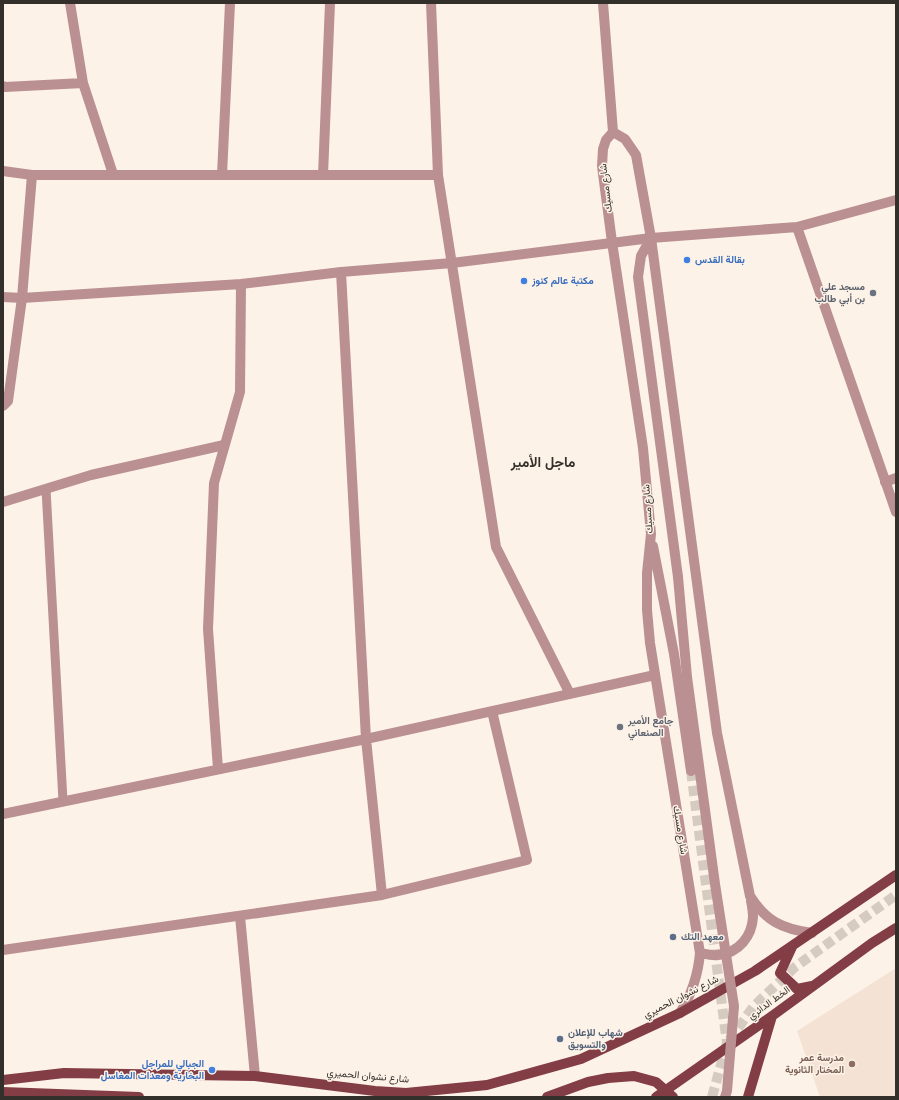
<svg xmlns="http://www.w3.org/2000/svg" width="899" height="1100" viewBox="0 0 899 1100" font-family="'Varela Round',Vazirmatn,sans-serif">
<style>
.built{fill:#f4e3d4}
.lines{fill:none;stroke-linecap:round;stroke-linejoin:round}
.tertiary-tunnel{stroke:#d5cbc1;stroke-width:10;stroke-dasharray:10 5;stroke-linecap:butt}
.primary-tunnel{stroke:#d5cbc1;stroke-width:10;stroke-dasharray:10 5;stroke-linecap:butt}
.service{stroke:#ba9093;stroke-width:9}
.minor{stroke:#ba9093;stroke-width:10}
.tertiary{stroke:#ba9093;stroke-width:10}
.primary{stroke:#823d45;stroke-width:10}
.tertiary-bridge{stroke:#ba9093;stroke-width:10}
.primary-bridge{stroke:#823d45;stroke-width:10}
.shop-dot{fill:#3f7fe0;stroke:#fdf2e7;stroke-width:1.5}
.worship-dot{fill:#6b7280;stroke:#fdf2e7;stroke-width:1.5}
.service-dot{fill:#5c6f8a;stroke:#fdf2e7;stroke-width:1.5}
.education-dot{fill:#8d6e63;stroke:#fdf2e7;stroke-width:1.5}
.labels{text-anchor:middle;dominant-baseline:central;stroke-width:3;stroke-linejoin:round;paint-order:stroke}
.street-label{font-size:10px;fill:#332f2b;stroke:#fdf2e7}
.shop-label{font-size:10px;font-weight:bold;fill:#366cbe;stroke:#fdf2e7;text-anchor:start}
.worship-label{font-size:10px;font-weight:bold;fill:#5b616d;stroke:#fdf2e7;text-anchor:end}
.service-label{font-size:10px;font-weight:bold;fill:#4e5e75;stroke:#fdf2e7;text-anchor:start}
.education-label{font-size:10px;font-weight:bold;fill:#785e54;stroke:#fdf2e7;text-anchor:end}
.district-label{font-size:14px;font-weight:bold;fill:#332f2b;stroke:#fdf2e7}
</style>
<rect width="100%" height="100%" fill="#fdf2e7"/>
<path class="built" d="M 896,968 L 896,1097 L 820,1097 L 797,1031 Z"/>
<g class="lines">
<path class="tertiary-tunnel" d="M 691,771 L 727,1043"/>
<path class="primary-tunnel" d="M 712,1097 L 727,1043 L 754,1006 L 795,967 L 896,895"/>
<path class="service" d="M 46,489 L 63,801"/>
<path class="minor" d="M 70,3 L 83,83 L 113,174
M 431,3 L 438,175 L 496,547 L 570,694
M 3,86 L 5,87 L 83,83
M 3,171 L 32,175 L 438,175
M 222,175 L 230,3
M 323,175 L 330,3
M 797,227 L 896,512
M 341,272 L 366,739 L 382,895
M 3,297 L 22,298 L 241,284 L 341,272 L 452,263 L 651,238 L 797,227 L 896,200
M 3,406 L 8,401 L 22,298 L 32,175
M 885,482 L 896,478
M 3,502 L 91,475 L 224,445
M 218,769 L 208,629 L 214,483 L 240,392 L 241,284
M 3,814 L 366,739 L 655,675
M 240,916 L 255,1076
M 3,950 L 382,895 L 527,860 L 492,711"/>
<path class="tertiary" d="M 603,3 L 613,132 L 606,140 L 603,149 L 602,166 L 612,242 L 643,448 L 651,534 L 647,573 L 647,610 L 650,643 L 700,953 C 698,976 692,994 680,1013
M 613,132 L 625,139 L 636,155 L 651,238 L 717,733 L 750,896 C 766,921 782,929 812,933
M 651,238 L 641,256 L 638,277 L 678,577
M 653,546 L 674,654 L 691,771
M 700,953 C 705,954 713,956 718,955 C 739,953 752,936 753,917 C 753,912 752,906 751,901"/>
<path class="primary" d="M 792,947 L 780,973 L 797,989 L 812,986
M 3,1080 L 64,1073 L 255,1076 L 375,1091 L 406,1093 L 487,1085 L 581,1059 L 680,1013 L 755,971 L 896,875
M 3,1092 L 139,1097
M 656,1097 L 772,1016 L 872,943 L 896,928
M 748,1097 L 772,1016"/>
<path class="tertiary-bridge" d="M 678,577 L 687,677 L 715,884 L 734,1006 L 727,1091 L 725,1097"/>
<path class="primary-bridge" d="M 547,1097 L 588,1082 L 608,1078 L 634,1076 L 656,1082 L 673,1097"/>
</g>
<g class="shop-dot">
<circle cx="687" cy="260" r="4"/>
<circle cx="524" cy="281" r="4"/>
<circle cx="212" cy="1070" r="4"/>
</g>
<g class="worship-dot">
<circle cx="873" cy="293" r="4"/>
<circle cx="620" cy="727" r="4"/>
</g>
<g class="service-dot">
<circle cx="673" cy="937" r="4"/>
<circle cx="560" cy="1039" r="4"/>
</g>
<circle class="education-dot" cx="852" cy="1064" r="4"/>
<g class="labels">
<g class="street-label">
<text transform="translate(606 188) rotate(-97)">شارع مسيك</text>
<text transform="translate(648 509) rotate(-94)">شارع مسيك</text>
<text transform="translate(680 830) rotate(81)">شارع مسيك</text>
<text transform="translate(681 997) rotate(-27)">شارع نشوان الحميري</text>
<text transform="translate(769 1003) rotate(-36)">الخط الدائري</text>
<text transform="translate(368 1076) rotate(5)">شارع نشوان الحميري</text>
</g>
<g class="shop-label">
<text x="695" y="260">بقالة القدس</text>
<text x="532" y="281">مكتبة عالم كنوز</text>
<text x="204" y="1064" text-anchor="end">الجبالي للمراجل<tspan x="204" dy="12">البخارية ومعدات المغاسل</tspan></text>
</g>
<g class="worship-label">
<text x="865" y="287">مسجد علي<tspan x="865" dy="12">بن أبي طالب</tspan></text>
<text x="628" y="721" text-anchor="start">جامع الأمير<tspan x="628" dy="12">الصنعاني</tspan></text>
</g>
<g class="service-label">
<text x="681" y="937">معهد التك</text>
<text x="568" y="1033">شهاب للإعلان<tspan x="568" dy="12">والتسويق</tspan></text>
</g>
<g class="education-label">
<text x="844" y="1058">مدرسة عمر<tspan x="844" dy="12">المختار الثانوية</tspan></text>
</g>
<g class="district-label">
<text x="543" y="462">ماجل الأمير</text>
</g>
</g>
<rect width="899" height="1100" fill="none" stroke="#332f2b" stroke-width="8"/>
</svg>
